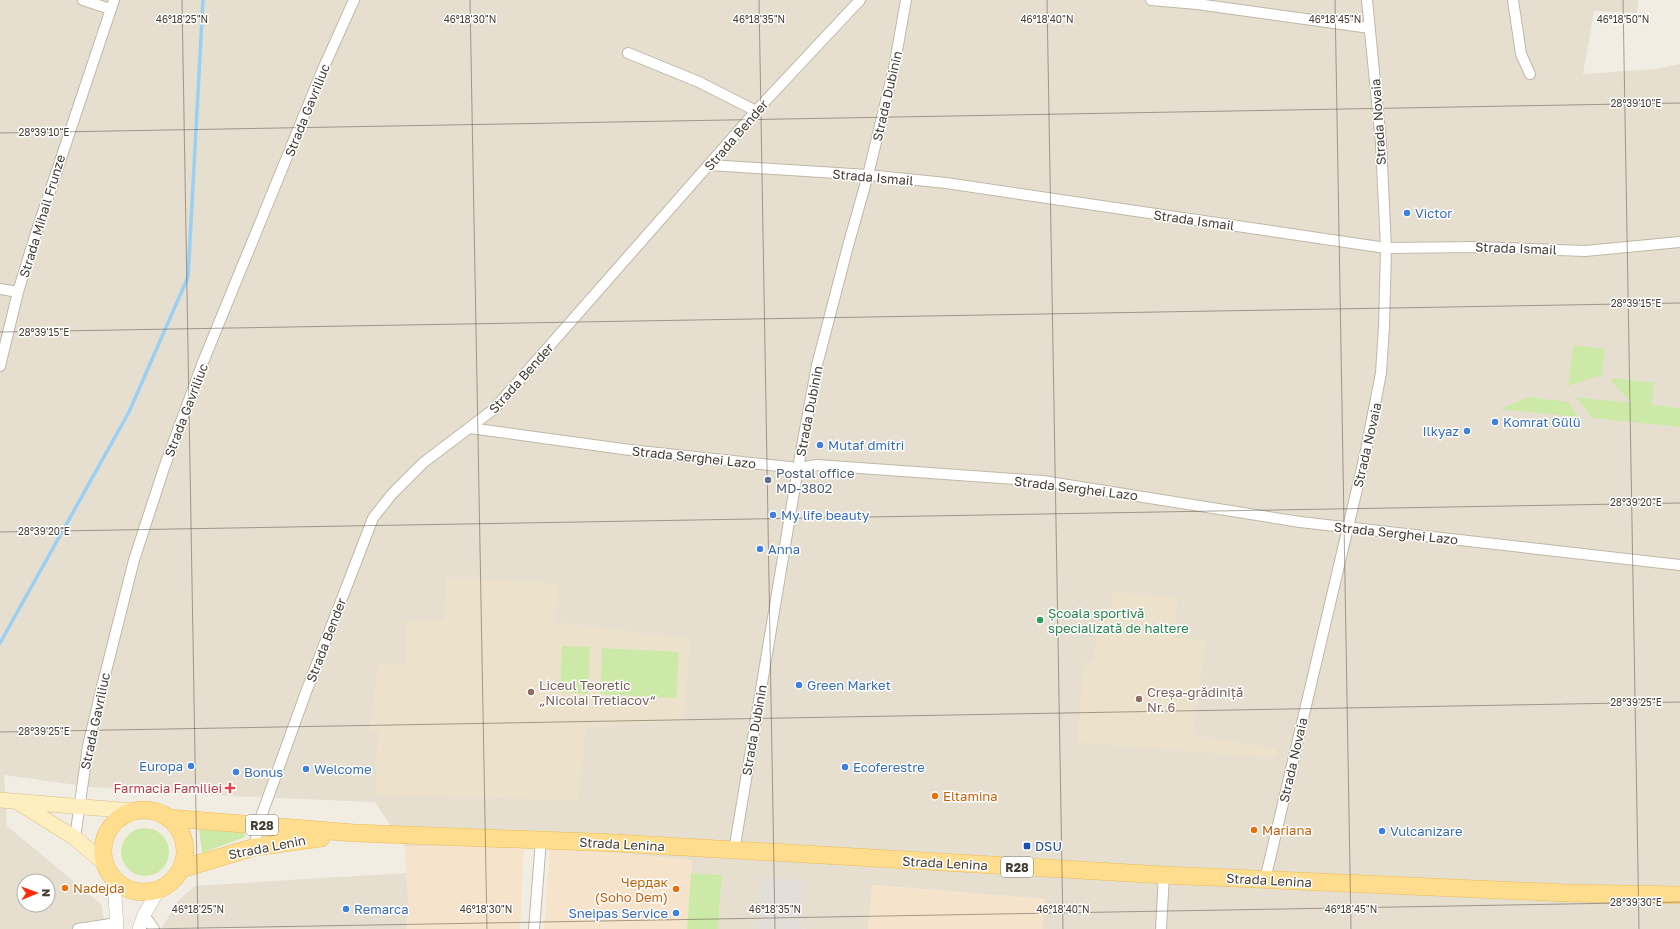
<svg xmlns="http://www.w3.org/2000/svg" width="1680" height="929" viewBox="0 0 1680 929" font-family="'Golos Text',sans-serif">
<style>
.residential{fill:#e6dfd0;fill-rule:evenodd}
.commercial{fill:#f6e3cb}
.industrial{fill:#e4ded8}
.education{fill:#ece2cb}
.green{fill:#cde9a8}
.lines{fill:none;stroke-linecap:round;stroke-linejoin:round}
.stream{stroke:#9ad0f3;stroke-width:3.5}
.minor-casing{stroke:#c1b7a7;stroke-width:12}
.tertiary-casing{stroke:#c1b7a7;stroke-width:14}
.secondary-casing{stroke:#d4c18f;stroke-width:16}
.primary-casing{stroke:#e9bb59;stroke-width:18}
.minor{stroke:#fff;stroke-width:10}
.tertiary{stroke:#fff;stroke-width:13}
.secondary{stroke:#ffeebf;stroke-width:15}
.primary{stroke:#ffdd8e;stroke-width:17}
.ticks{fill:none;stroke:#443d32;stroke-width:1;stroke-opacity:0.45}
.shop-dot{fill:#3f7fe0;stroke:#fff;stroke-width:1.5}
.service-dot{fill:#5c6f8a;stroke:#fff;stroke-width:1.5}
.leisure-dot{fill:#2e9e5b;stroke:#fff;stroke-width:1.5}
.education-dot{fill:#8d6e63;stroke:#fff;stroke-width:1.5}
.health-dot{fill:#e0444e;stroke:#fff;stroke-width:1.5}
.food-dot{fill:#e8710a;stroke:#fff;stroke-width:1.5}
.transit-dot{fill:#1a4fb4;stroke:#fff;stroke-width:1.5}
.labels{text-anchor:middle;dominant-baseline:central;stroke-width:3;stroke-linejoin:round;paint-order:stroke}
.shield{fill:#fff;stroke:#7c7770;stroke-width:1}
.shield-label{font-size:12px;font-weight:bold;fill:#443d32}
.street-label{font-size:13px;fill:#443d32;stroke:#fff}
.shop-label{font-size:13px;fill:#366cbe;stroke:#fff;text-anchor:start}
.service-label{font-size:13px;fill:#4e5e75;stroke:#fff;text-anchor:start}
.leisure-label{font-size:13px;fill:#27864d;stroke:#fff;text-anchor:start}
.education-label{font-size:13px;fill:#785e54;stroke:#fff;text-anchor:start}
.health-label{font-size:13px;fill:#be3a42;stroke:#fff;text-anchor:end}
.food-label{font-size:13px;fill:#c56008;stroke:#fff;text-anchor:start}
.transit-label{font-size:13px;fill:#164399;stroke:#fff;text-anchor:start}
.ticks-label{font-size:10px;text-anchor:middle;fill:#443d32;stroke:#fff;stroke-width:3;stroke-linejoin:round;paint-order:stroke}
</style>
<rect width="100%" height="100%" fill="#f2ede2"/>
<path class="residential" d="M 0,0 L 1638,0 L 1637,13 L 1594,11 L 1583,74 L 1656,69 L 1680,64 L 1680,929 L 1042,929 L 1045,899 L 873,885 L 868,929 L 804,929 L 761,877 L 756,929 L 718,929 L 722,875 L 691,873 L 692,860 L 550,847 L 404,846 L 375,802 L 230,796 L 91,787 L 4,775 L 7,826 L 101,904 L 106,929 L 0,929 ZM 24,881 L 48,881 L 48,905 L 24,905 Z
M 406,873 L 409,904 L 406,929 L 162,928 L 177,902 L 195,886 Z"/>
<path class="commercial" d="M 404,846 L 524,846 L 520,929 L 406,929 L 409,904 Z
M 550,847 L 692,860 L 687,929 L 544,929 Z
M 872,885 L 1045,899 L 1042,929 L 868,929 Z"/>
<path class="industrial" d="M 760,877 L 806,880 L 801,926 L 804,929 L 756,929 Z"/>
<path class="education" d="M 446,577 L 559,584 L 555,622 L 690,639 L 684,720 L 586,728 L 578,800 L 375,795 L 378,731 L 369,730 L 379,664 L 406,664 L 406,621 L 444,621 Z
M 1112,592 L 1177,597 L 1176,638 L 1206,640 L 1193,735 L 1277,749 L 1275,758 L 1077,742 L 1084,662 L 1093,662 L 1101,607 L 1112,608 Z"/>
<path class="green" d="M 1573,345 L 1605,349 L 1602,375 L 1568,386 Z
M 1612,378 L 1654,383 L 1652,405 L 1680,408 L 1680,427 L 1592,418 L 1576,397 L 1632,403 L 1612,382 Z
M 1529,397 L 1568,402 L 1579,417 L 1500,409 Z
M 562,646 L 590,647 L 588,694 L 560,692 Z
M 602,648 L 679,652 L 676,698 L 600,694 Z
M121 852a24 24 0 1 1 48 0a24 24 0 1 1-48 0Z
M 199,829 L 244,831 L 245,837 L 202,853 Z
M 691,873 L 722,875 L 718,929 L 687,929 Z"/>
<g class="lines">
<path class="stream" d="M 0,643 L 129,412 L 188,277 L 203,0"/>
<g class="minor-casing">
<path id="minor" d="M 83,0 L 110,9
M 1151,0 L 1197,4 L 1370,28
M 1513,0 L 1521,54 L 1530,74
M 628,53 L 699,82 L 756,111
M 709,165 L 868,175 L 946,183 L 1386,248 L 1477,247 L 1585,251 L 1680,242
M 0,289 L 18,292
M 0,366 L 18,292 L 36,233 L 114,0
M 470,428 L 630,450 L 798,468 L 817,465 L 1043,481 L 1300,522 L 1680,565
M 75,838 L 88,746 L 102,687 L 134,560 L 164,468 L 203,362 L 323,69 L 354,0
M 255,847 L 258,825 L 306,692 L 373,518 L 392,494 L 423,463 L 494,409 L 756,111 L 860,0
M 734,851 L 798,468 L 817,365 L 848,246 L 868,175 L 894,68 L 906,0
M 1265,880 L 1365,455 L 1381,373 L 1384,327 L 1386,248 L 1381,143 L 1367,0
M 144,915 L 154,929
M 78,929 L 117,923
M 534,929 L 541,840
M 1161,929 L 1164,875"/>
</g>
<g class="tertiary-casing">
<path id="tertiary" d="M 114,879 L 117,929
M 139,929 L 144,915 L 159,889"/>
</g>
<g class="secondary-casing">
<path id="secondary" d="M 0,800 L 133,811
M 19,803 L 75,838 L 104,863"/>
</g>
<g class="primary-casing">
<path id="primary" d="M103 851a41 41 0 1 1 82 0a41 41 0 1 1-82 0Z
M 169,818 L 355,833 L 616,843 L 1164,875 L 1567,893 L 1680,895
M 181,869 L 255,847 L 321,838"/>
</g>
<use href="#minor" class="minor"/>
<use href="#tertiary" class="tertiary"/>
<use href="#secondary" class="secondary"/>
<use href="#primary" class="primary"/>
</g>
<path class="ticks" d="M 182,0 L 198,929M 470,0 L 487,929M 759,0 L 775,929M 1047,0 L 1063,929M 1335,0 L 1351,929M 1623,0 L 1639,929M 0,133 L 1680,103M 0,332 L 1680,303M 0,532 L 1680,503M 0,732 L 1680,702M 146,929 L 1680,902"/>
<g class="shop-dot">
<circle cx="1407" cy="213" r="4"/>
<circle cx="1495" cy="422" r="4"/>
<circle cx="1467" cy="431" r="4"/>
<circle cx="820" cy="445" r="4"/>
<circle cx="773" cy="515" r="4"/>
<circle cx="760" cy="549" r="4"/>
<circle cx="799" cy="685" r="4"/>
<circle cx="191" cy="766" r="4"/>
<circle cx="845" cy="767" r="4"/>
<circle cx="306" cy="769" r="4"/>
<circle cx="236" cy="772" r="4"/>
<circle cx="1382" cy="831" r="4"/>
<circle cx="346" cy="909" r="4"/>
<circle cx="676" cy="913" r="4"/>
</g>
<circle class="service-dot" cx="768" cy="480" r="4"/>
<circle class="leisure-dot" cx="1040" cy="620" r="4"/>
<g class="education-dot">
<circle cx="531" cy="692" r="4"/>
<circle cx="1139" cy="699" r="4"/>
</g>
<path class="health-dot" d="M228 782h4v4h4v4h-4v4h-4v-4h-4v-4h4z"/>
<g class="food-dot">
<circle cx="935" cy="796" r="4"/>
<circle cx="1254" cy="830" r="4"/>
<circle cx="65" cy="888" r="4"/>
<circle cx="676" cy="889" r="4"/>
</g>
<rect class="transit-dot" x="1023" y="842" width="8" height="8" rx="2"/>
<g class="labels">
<g class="shield">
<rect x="246" y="815" width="32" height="20" rx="3"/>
<rect x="1001" y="857" width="32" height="20" rx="3"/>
</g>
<g class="shield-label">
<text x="262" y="825">R28</text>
<text x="1017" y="867">R28</text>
</g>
<g class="street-label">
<text transform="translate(887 96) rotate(-77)">Strada Dubinin</text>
<text transform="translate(307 110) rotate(-68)">Strada Gavriliuc</text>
<text transform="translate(1378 122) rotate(-94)">Strada Novaia</text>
<text transform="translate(736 135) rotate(-49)">Strada Bender</text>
<text transform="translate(873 177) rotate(5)">Strada Ismail</text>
<text transform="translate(42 216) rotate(-73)">Strada Mihail Frunze</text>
<text transform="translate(1194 220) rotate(8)">Strada Ismail</text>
<text transform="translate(1516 248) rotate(2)">Strada Ismail</text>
<text transform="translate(521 378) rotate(-48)">Strada Bender</text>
<text transform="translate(186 410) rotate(-69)">Strada Gavriliuc</text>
<text transform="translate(809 411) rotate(-79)">Strada Dubinin</text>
<text transform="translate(1367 445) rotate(-77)">Strada Novaia</text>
<text transform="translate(694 457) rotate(6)">Strada Serghei Lazo</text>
<text transform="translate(1076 488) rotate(7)">Strada Serghei Lazo</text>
<text transform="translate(1396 533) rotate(6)">Strada Serghei Lazo</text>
<text transform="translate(326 640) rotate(-69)">Strada Bender</text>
<text transform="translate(95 721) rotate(-78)">Strada Gavriliuc</text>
<text transform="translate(754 730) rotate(-80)">Strada Dubinin</text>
<text transform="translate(1293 760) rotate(-77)">Strada Novaia</text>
<text transform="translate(622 844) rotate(3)">Strada Lenina</text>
<text transform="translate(267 847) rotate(-11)">Strada Lenin</text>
<text transform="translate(945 863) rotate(3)">Strada Lenina</text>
<text transform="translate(1269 880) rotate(3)">Strada Lenina</text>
</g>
<g class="shop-label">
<text x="1415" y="213">Victor</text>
<text x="1503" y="422">Komrat Gülü</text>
<text x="1459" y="431" text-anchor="end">Ilkyaz</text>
<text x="828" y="445">Mutaf dmitri</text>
<text x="781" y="515">My life beauty</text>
<text x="768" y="549">Anna</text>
<text x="807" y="685">Green Market</text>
<text x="183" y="766" text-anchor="end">Europa</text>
<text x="853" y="767">Ecoferestre</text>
<text x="314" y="769">Welcome</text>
<text x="244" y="772">Bonus</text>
<text x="1390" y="831">Vulcanizare</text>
<text x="354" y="909">Remarca</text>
<text x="668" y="913" text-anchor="end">Sneipas Service</text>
</g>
<g class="service-label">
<text x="776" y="473">Postal office<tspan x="776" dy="15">MD-3802</tspan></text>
</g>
<g class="leisure-label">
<text x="1048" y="613">Școala sportivă<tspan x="1048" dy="15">specializată de haltere</tspan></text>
</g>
<g class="education-label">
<text x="539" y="685">Liceul Teoretic<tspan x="539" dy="15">„Nicolai Tretiacov“</tspan></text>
<text x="1147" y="692">Creșa-grădiniță<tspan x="1147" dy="15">Nr. 6</tspan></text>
</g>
<g class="health-label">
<text x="222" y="788">Farmacia Familiei</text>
</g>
<g class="food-label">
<text x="943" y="796">Eltamina</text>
<text x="1262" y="830">Mariana</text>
<text x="668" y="882" text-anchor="end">Чердак<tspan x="668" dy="15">(Soho Dem)</tspan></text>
<text x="73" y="888">Nadejda</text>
</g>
<g class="transit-label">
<text x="1035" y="846">DSU</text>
</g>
</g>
<g class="ticks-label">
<text x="182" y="23">46°18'25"N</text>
<text x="470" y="23">46°18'30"N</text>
<text x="759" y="23">46°18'35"N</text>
<text x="1047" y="23">46°18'40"N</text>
<text x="1335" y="23">46°18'45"N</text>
<text x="1623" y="23">46°18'50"N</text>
<text x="1636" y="107">28°39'10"E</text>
<text x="44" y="136">28°39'10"E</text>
<text x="1636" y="307">28°39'15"E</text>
<text x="44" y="336">28°39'15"E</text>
<text x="1636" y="506">28°39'20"E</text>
<text x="44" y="535">28°39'20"E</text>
<text x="1636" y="706">28°39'25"E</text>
<text x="44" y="735">28°39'25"E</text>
<text x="1636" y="906">28°39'30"E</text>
<text x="198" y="913">46°18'25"N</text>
<text x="486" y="913">46°18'30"N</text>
<text x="775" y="913">46°18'35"N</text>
<text x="1063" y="913">46°18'40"N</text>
<text x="1351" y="913">46°18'45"N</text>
</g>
<g transform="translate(36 893) rotate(89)"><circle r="19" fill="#ffffff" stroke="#b4b1ad"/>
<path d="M0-3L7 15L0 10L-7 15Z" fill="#ff2c0c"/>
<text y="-6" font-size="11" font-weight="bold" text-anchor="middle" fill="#443d32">N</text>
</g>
</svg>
